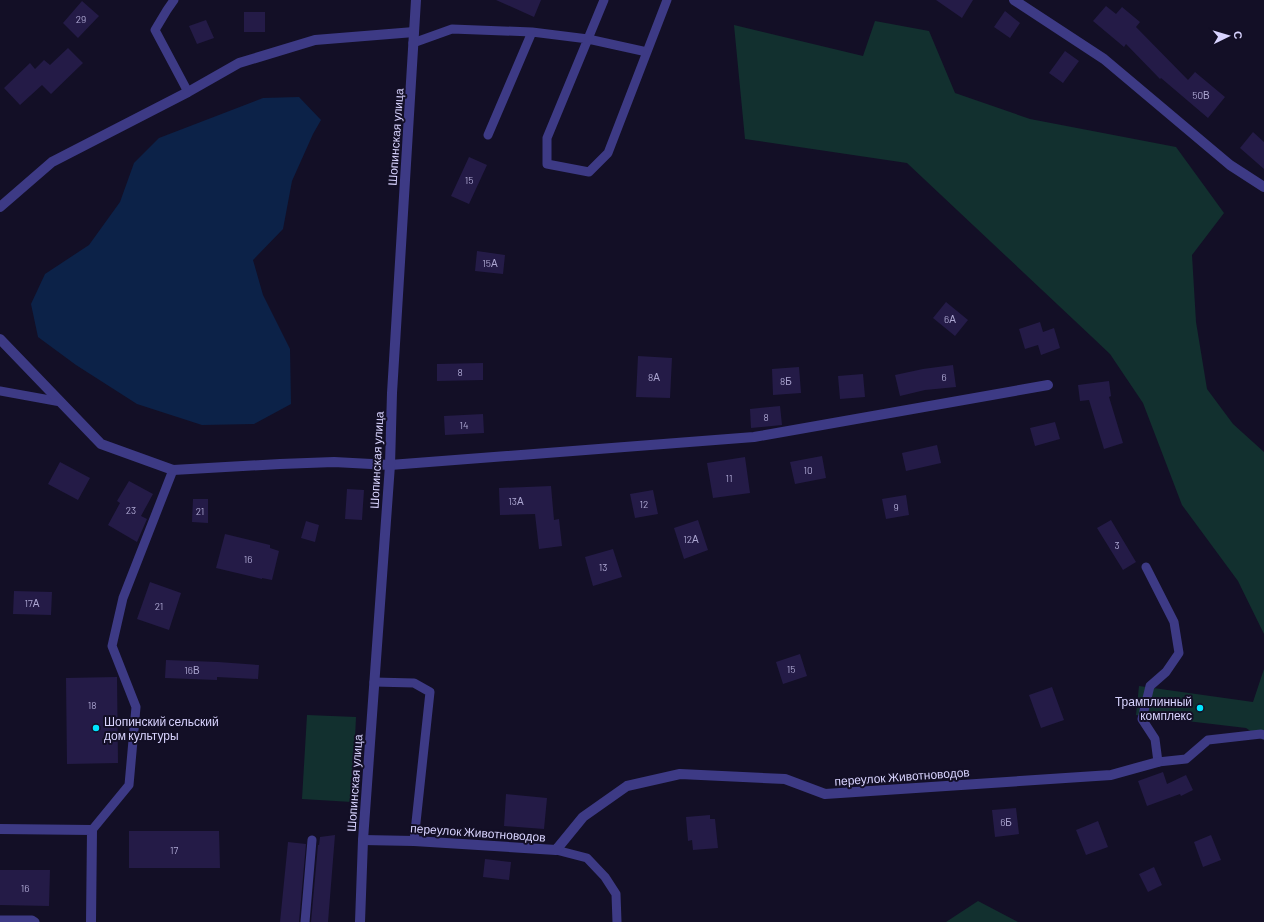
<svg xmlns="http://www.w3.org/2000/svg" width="1264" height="922" viewBox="0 0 1264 922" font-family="Barlow,sans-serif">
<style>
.green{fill:#12302f}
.water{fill:#0c2248}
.building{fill:#241b47}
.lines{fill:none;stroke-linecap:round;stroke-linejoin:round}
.service{stroke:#3d3a85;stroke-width:9}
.minor{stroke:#3d3a85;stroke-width:10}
.tertiary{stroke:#3d3a85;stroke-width:10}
.poi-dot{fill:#00e5ff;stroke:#130f26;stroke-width:1.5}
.labels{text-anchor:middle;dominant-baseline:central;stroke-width:4;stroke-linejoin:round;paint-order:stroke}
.number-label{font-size:10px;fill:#aca6d1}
.street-label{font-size:12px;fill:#d9d4ff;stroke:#130f26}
.poi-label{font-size:12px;fill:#d9d4ff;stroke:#130f26;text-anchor:end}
</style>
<rect width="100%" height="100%" fill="#130f26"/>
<path class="green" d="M 875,21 L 929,31 L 955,93 L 1030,119 L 1176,147 L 1224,213 L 1192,255 L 1196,322 L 1207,389 L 1233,424 L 1264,452 L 1264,634 L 1238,581 L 1182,505 L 1143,403 L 1110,354 L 1091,336 L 907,163 L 745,139 L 734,25 L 863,56 Z
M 1264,669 L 1264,740 L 1246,728 L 1136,715 L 1139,686 L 1253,702 Z
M 307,715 L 356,717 L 352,802 L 302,799 Z
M 978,901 L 1018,922 L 946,922 Z"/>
<path class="water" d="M 299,97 L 321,120 L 313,134 L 292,181 L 283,229 L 253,260 L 263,295 L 290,349 L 291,404 L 254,424 L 202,425 L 137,404 L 76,365 L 38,337 L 31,304 L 45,274 L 89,245 L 120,202 L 134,163 L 159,138 L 263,98 Z"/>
<path class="building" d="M 496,0 L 541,0 L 534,17 Z
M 936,0 L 973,0 L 962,18 Z
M 82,1 L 99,16 L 78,38 L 63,23 Z
M 1106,6 L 1116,14 L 1122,7 L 1140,22 L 1136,27 L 1188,80 L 1195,72 L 1225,97 L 1208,118 L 1161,78 L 1160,79 L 1126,44 L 1124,47 L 1093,21 Z
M 1005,11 L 1020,23 L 1010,38 L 994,27 Z
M 244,12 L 265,12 L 265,32 L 244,32 Z
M 206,20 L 214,38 L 197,44 L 189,26 Z
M 68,48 L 83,63 L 51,94 L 42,85 L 20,105 L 4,88 L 30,63 L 35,69 L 44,60 L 50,65 Z
M 1065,51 L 1079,61 L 1063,83 L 1049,73 Z
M 1253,132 L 1264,142 L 1264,169 L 1240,148 Z
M 469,157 L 487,165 L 469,204 L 451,196 Z
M 477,251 L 505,255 L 503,274 L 475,271 Z
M 946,302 L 968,320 L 955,336 L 933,318 Z
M 1040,322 L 1043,332 L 1054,328 L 1060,348 L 1041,355 L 1038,345 L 1025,349 L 1019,329 Z
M 638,356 L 672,358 L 670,398 L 636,397 Z
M 483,363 L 483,380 L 437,381 L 437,364 Z
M 953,365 L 956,387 L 925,390 L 900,396 L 895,375 L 923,369 Z
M 799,367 L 801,393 L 773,395 L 772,369 Z
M 863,374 L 865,397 L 840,399 L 838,376 Z
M 1109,381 L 1111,396 L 1109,397 L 1123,443 L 1104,449 L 1089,400 L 1080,401 L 1078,385 Z
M 780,406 L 782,425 L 751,428 L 750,409 Z
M 483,414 L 484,433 L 445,435 L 444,416 Z
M 1055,422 L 1060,439 L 1035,446 L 1030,428 Z
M 937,445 L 941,463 L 906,471 L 902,453 Z
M 822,456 L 826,478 L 795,484 L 790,462 Z
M 745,457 L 750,493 L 713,498 L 707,463 Z
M 60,462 L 90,478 L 78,500 L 48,484 Z
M 129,481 L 153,494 L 141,516 L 147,519 L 137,542 L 108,525 L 120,503 L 117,501 Z
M 551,486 L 554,520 L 559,519 L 562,546 L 539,549 L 535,514 L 500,515 L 499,488 Z
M 347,489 L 364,490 L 362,520 L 345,519 Z
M 653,490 L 658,514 L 635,518 L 630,494 Z
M 906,495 L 909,515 L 886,519 L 882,499 Z
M 193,499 L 208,499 L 208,523 L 192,522 Z
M 698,520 L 708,550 L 684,559 L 674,528 Z
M 1111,520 L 1136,562 L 1123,570 L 1097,528 Z
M 306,521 L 319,525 L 315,542 L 301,538 Z
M 225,534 L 270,545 L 270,548 L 279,551 L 272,580 L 262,578 L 262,579 L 216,568 Z
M 613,549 L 622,577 L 593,586 L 585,557 Z
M 150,582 L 181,593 L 169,630 L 137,619 Z
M 14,591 L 52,592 L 51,615 L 13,614 Z
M 800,654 L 807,676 L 783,684 L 776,662 Z
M 166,660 L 218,662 L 259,665 L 258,679 L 217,677 L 217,680 L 165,678 Z
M 117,677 L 118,763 L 67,764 L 66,678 Z
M 1052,687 L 1064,720 L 1041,728 L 1029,695 Z
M 1163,772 L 1167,784 L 1186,775 L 1193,790 L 1181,796 L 1180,794 L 1147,806 L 1138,781 Z
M 506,794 L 547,798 L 544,829 L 504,826 Z
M 1016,808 L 1019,834 L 995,837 L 992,810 Z
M 710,815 L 710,819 L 715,819 L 718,848 L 693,850 L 692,840 L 688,841 L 686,817 Z
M 1098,821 L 1108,847 L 1086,855 L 1076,830 Z
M 129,831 L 219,831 L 220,868 L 129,868 Z
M 335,835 L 328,922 L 311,922 L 318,845 L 319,845 L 320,837 Z
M 1211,835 L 1221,860 L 1203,867 L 1194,842 Z
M 288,842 L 306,844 L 299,922 L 280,922 Z
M 485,859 L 511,862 L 509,880 L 483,877 Z
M 1154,867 L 1162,885 L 1148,892 L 1139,874 Z
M 0,870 L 50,870 L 49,906 L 0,905 Z"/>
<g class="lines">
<path class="service" d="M 174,0 L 167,10 L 155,30 L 188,92
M 604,0 L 547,138 L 547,164 L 589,172 L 608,153 L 667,0
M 413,43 L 452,29 L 532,32 L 588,39 L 647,52
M 488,135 L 532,32
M 0,391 L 61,402
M 1146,567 L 1174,622 L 1179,653 L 1166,672 L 1150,686 L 1142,719 L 1155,739 L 1158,762 L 1186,759 L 1208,740 L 1261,734 L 1264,735
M 374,682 L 414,683 L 430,692 L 414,841
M 92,830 L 129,785 L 136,707 L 112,646 L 123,598 L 173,470
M 556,850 L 587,858 L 605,877 L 616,894 L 617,922
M 0,920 L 32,920 L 35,922
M 305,922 L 312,840"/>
<path class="minor" d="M 1014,0 L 1104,59 L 1230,165 L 1264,187
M 0,207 L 52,162 L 188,92 L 239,63 L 315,40 L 414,32
M 0,339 L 101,444 L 173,470 L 280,464 L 334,462 L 390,465 L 754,437 L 1048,385
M 0,829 L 92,830 L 91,922
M 363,840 L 414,841 L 556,850 L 583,817 L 627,786 L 680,774 L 785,779 L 825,794 L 1111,775 L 1158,762"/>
<path class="tertiary" d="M 360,922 L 363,840 L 390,465 L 392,393 L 416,0"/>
</g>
<g class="poi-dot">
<circle cx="1200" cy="708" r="4"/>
<circle cx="96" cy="728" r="4"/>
</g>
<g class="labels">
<g class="number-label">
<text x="81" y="19">29</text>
<text x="1201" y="95">50В</text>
<text x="469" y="180">15</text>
<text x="490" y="263">15А</text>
<text x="950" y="319">6А</text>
<text x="460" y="372">8</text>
<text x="654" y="377">8А</text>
<text x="944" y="377">6</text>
<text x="786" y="381">8Б</text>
<text x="766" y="417">8</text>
<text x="464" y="425">14</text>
<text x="808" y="470">10</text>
<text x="729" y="478">11</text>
<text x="516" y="501">13А</text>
<text x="644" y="504">12</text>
<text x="896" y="507">9</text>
<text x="131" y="510">23</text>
<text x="200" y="511">21</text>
<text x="691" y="539">12А</text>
<text x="1117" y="545">3</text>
<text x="248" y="559">16</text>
<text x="603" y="567">13</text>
<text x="32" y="603">17А</text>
<text x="159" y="606">21</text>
<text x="791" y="669">15</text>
<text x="192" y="670">16В</text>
<text x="92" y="705">18</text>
<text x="1006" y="822">6Б</text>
<text x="174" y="850">17</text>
<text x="25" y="888">16</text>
</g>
<g class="street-label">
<text transform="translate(395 137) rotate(-86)">Шопинская улица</text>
<text transform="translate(376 460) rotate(-87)">Шопинская улица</text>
<text transform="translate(902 776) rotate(-4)">переулок Животноводов</text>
<text transform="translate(354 783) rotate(-86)">Шопинская улица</text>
<text transform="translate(478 832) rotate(4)">переулок Животноводов</text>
</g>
<g class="poi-label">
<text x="1192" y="701">Трамплинный<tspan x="1192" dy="14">комплекс</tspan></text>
<text x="104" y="721" text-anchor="start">Шопинский сельский<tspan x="104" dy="14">дом культуры</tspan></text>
</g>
</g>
<g transform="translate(1228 36) rotate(85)" stroke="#130f26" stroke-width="3" paint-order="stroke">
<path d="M0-3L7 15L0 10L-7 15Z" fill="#d9d4ff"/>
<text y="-6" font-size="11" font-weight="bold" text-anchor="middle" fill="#d9d4ff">С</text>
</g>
</svg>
